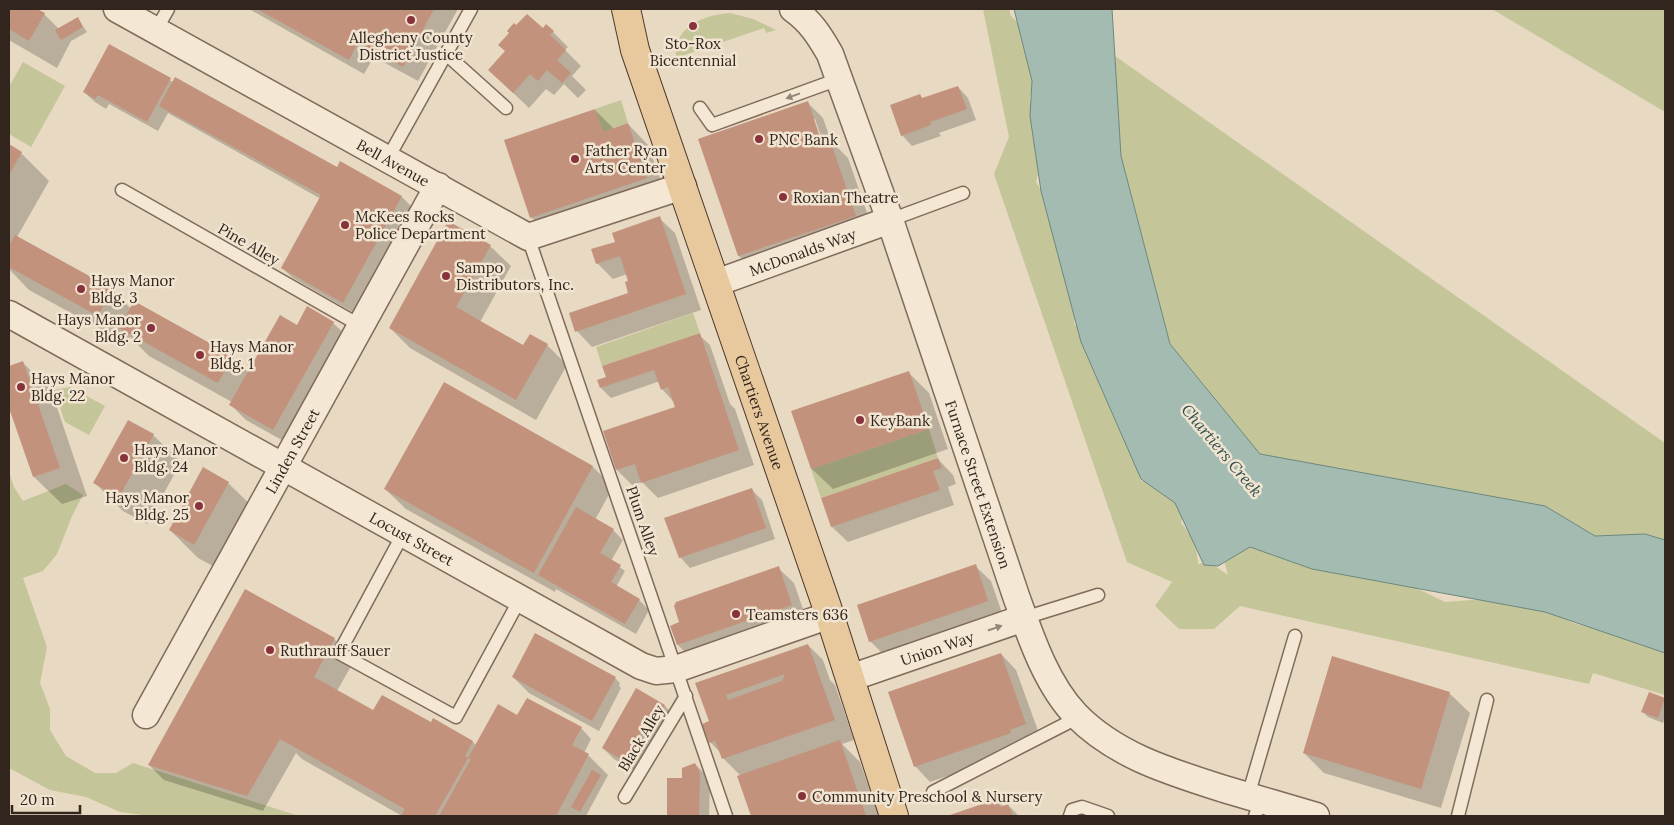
<svg xmlns="http://www.w3.org/2000/svg" width="1674" height="825" viewBox="0 0 1674 825" font-family="Lora,serif">
<style>
.green{fill:#c4c598}
.water{fill:#a4bbb2;stroke:#6c887e}
.shadow{fill:#0003;fill-rule:evenodd}
.building{fill:#c2927c;fill-rule:evenodd}
.lines{fill:none;stroke-linecap:round;stroke-linejoin:round}
.service-casing{stroke:#806b5b;stroke-width:15}
.minor-casing{stroke:#806b5b;stroke-width:29}
.primary-casing{stroke:#4e3a2f;stroke-width:30}
.service{stroke:#f4e7d4;stroke-width:12}
.minor{stroke:#f4e7d4;stroke-width:26}
.primary{stroke:#e8c99d;stroke-width:28}
.oneway{fill:#938679}
.poi-dot{fill:#88323c;stroke:#f1e4d1;stroke-width:2}
.labels{text-anchor:middle;dominant-baseline:central;stroke-width:5;stroke-linejoin:round;paint-order:stroke}
.poi-label{font-size:15px;fill:#32251e;stroke:#f1e4d1;text-anchor:start}
.street-label{font-size:15px;fill:#32251e;stroke:#f1e4d1}
.water-label{font-size:16px;font-style:italic;fill:#2f504a;stroke:#f1e4d1}
</style>
<rect width="100%" height="100%" fill="#e8d9c2"/>
<path class="green" d="M 983,9 L 1009,9 L 1011,16 L 1018,23 L 1029,57 L 1027,65 L 1033,73 L 1036,84 C 1026,102 1028,104 1041,120 L 1040,166 L 1036,182 L 1046,199 L 1079,295 L 1074,324 L 1084,333 L 1102,371 L 1102,389 L 1113,396 L 1122,421 L 1117,426 L 1129,437 L 1136,455 L 1141,481 L 1157,483 L 1184,509 L 1181,523 C 1193,537 1197,545 1198,564 L 1209,562 L 1228,575 L 1221,549 L 1226,540 L 1393,577 L 1445,602 L 1525,596 L 1573,623 L 1650,644 L 1665,654 L 1665,695 L 1593,673 L 1589,684 L 1240,606 L 1214,629 L 1179,629 L 1155,606 L 1172,582 L 1127,562 L 994,174 L 1009,137 Z
M 1492,9 L 1665,9 L 1665,112 Z
M 730,13 L 753,19 L 776,30 L 766,33 L 764,28 L 676,58 C 673,27 703,15 730,13 Z
M 1115,56 L 1665,443 L 1665,540 L 1645,534 L 1595,536 L 1545,506 L 1260,454 L 1170,344 L 1121,156 Z
M 23,62 L 65,86 L 31,147 L 9,134 L 9,87 Z
M 621,100 L 628,123 L 603,132 L 595,109 Z
M 693,313 L 700,333 L 602,366 L 596,347 Z
M 70,387 L 105,406 L 89,435 L 65,422 L 54,390 Z
M 929,429 L 938,458 L 821,498 L 811,469 Z
M 9,472 L 14,487 L 23,501 L 66,484 L 83,495 L 72,516 L 57,554 L 43,571 L 23,578 L 47,647 L 40,683 L 50,709 L 50,730 L 66,756 L 95,773 L 116,773 L 133,763 L 299,816 L 151,816 L 120,812 L 86,797 L 50,790 L 9,768 Z"/>
<path class="water" d="M 1014,9 L 1112,9 L 1121,156 L 1170,344 L 1260,454 L 1545,506 L 1595,536 L 1645,534 L 1665,540 L 1665,653 L 1545,612 L 1312,569 L 1250,547 L 1218,566 L 1204,565 L 1175,503 L 1141,479 L 1081,342 L 1041,191 L 1030,116 L 1032,81 Z"/>
<path class="shadow" d="M 9,9 L 34,9 L 44,14 L 59,29 L 78,19 L 87,32 L 71,41 L 57,68 L 9,40 Z
M 249,9 L 458,9 L 418,81 L 374,57 L 364,74 Z
M 543,29 L 553,32 L 568,47 L 565,50 L 581,66 L 572,76 L 586,90 L 578,98 L 564,84 L 554,95 L 546,89 L 529,108 L 505,85 Z
M 109,45 L 173,82 L 337,169 L 340,163 L 402,197 L 412,207 L 354,313 L 293,278 L 282,268 L 321,199 L 168,113 L 158,131 L 109,104 L 106,109 L 95,102 L 84,92 Z
M 958,87 L 968,98 L 976,120 L 939,133 L 941,136 L 912,146 L 902,135 L 920,96 L 923,99 Z
M 807,102 L 823,118 L 831,141 L 848,158 L 875,236 L 760,276 L 739,256 L 699,139 ZM 813,119 L 815,119 L 824,145 L 822,146 Z
M 595,110 L 614,129 L 628,124 L 648,145 L 667,198 L 552,237 L 531,217 Z
M 9,146 L 21,153 L 49,181 L 17,237 L 113,290 L 131,309 L 232,357 L 249,373 L 297,327 L 333,323 L 349,338 L 289,444 L 246,420 L 231,405 L 232,402 L 149,356 L 130,337 L 126,343 L 29,290 L 9,269 Z
M 659,218 L 675,233 L 701,310 L 592,347 L 577,331 L 630,294 L 630,282 L 627,274 L 613,279 L 597,263 L 616,242 Z
M 449,223 L 490,246 L 511,266 L 480,322 L 524,347 L 547,345 L 567,365 L 536,420 L 410,348 L 390,328 Z
M 699,335 L 710,345 L 730,404 L 735,409 L 754,465 L 658,498 L 642,482 L 632,485 L 617,470 L 678,407 L 672,400 L 662,389 L 660,381 L 611,398 L 601,388 Z
M 23,363 L 51,390 L 87,496 L 62,504 L 34,477 L 9,404 L 9,367 Z
M 908,372 L 929,393 L 948,449 L 833,489 L 812,469 L 793,412 Z
M 444,384 L 593,467 L 613,487 L 595,520 L 613,530 L 623,540 L 611,561 L 625,571 L 616,587 L 639,600 L 649,610 L 636,634 L 556,589 L 555,592 L 406,509 L 385,489 Z
M 153,435 L 181,462 L 147,524 L 123,511 L 95,483 Z
M 938,459 L 953,475 L 956,484 L 948,487 L 954,505 L 848,542 L 832,527 L 823,499 Z
M 228,483 L 256,510 L 222,571 L 198,558 L 170,530 Z
M 752,490 L 762,500 L 775,539 L 690,568 L 680,557 Z
M 975,566 L 991,581 L 1003,616 L 886,657 L 870,641 Z
M 778,568 L 794,583 L 807,621 L 693,660 L 678,645 Z
M 536,635 L 615,678 L 620,683 L 619,686 L 621,688 L 599,731 L 529,693 L 513,677 Z
M 334,639 L 355,659 L 337,691 L 374,711 L 431,724 L 434,720 L 473,742 L 476,745 L 517,717 L 581,728 L 591,739 L 584,753 L 588,755 L 608,775 L 586,816 L 402,816 L 302,759 L 296,753 L 263,811 L 164,780 L 149,765 Z
M 808,645 L 823,660 L 830,680 L 835,685 L 854,740 L 842,744 L 860,762 L 879,816 L 752,816 L 739,777 L 741,776 L 723,758 L 721,753 L 710,742 L 710,722 L 697,683 Z
M 1001,654 L 1016,670 L 1041,739 L 1026,749 L 930,782 L 915,766 Z
M 636,690 L 665,706 L 675,716 L 668,728 L 661,724 L 635,771 L 614,759 L 603,748 Z
M 1449,693 L 1470,713 L 1441,808 L 1324,773 L 1304,753 Z
M 1649,694 L 1665,700 L 1665,717 L 1663,723 L 1648,717 L 1643,712 Z
M 695,764 L 706,775 L 710,786 L 709,816 L 668,816 L 668,779 L 683,780 Z
M 997,800 L 1004,807 L 1008,805 L 1019,816 L 950,816 Z"/>
<path class="building" d="M 9,9 L 37,9 L 45,13 L 29,41 L 9,29 Z
M 257,9 L 434,9 L 403,67 L 358,42 L 349,60 Z
M 527,14 L 543,28 L 546,24 L 554,31 L 550,35 L 566,50 L 557,60 L 571,73 L 562,83 L 547,70 L 538,81 L 530,74 L 513,93 L 488,70 L 505,51 L 498,45 L 509,33 L 507,31 L 514,23 L 516,25 Z
M 78,17 L 83,27 L 61,40 L 55,30 Z
M 109,44 L 171,78 L 147,122 L 98,95 L 95,99 L 83,92 Z
M 175,77 L 337,167 L 340,161 L 402,196 L 343,303 L 281,268 L 321,195 L 159,106 Z
M 958,86 L 967,109 L 930,122 L 931,125 L 901,136 L 890,105 L 920,94 L 922,98 Z
M 808,101 L 821,140 L 829,137 L 856,216 L 738,256 L 698,139 Z
M 595,109 L 603,132 L 628,123 L 647,178 L 530,218 L 504,140 Z
M 9,144 L 22,152 L 9,175 Z
M 660,216 L 686,294 L 575,332 L 569,313 L 628,293 L 625,282 L 628,281 L 620,256 L 596,264 L 591,249 L 615,242 L 612,233 Z
M 448,221 L 491,245 L 456,307 L 523,345 L 530,334 L 548,344 L 516,400 L 389,328 Z
M 15,235 L 113,289 L 98,316 L 9,267 L 9,246 Z
M 134,301 L 233,356 L 218,383 L 119,328 Z
M 307,306 L 334,322 L 273,430 L 229,405 L 280,315 L 297,325 Z
M 700,333 L 739,450 L 641,483 L 635,464 L 616,470 L 603,431 L 675,407 L 668,387 L 661,390 L 654,370 L 600,388 L 597,380 L 606,377 L 602,366 Z
M 23,361 L 60,468 L 33,477 L 9,408 L 9,366 Z
M 909,371 L 929,429 L 811,469 L 791,411 Z
M 444,382 L 593,466 L 534,573 L 384,489 Z
M 128,420 L 154,434 L 119,497 L 93,483 Z
M 938,458 L 942,468 L 933,471 L 940,490 L 831,527 L 821,498 Z
M 203,467 L 229,482 L 194,545 L 169,530 Z
M 752,488 L 766,528 L 679,558 L 664,518 Z
M 576,507 L 614,529 L 600,553 L 621,565 L 611,582 L 640,599 L 625,624 L 538,575 Z
M 976,564 L 988,601 L 869,642 L 857,605 Z
M 779,566 L 792,605 L 677,645 L 670,626 L 679,622 L 674,606 L 676,602 Z
M 245,589 L 335,638 L 314,677 L 373,710 L 382,695 L 431,722 L 433,718 L 473,741 L 465,756 L 468,758 L 498,704 L 517,715 L 527,698 L 582,727 L 572,745 L 589,754 L 556,816 L 439,816 L 471,759 L 468,758 L 435,816 L 401,816 L 405,809 L 280,739 L 247,796 L 148,765 Z
M 535,633 L 616,677 L 592,721 L 512,677 Z
M 808,644 L 835,720 L 722,759 L 715,741 L 709,743 L 702,724 L 709,721 L 695,683 ZM 785,674 L 782,681 L 728,700 L 726,695 Z
M 1001,653 L 1026,724 L 1010,730 L 1011,733 L 914,767 L 888,692 Z
M 1332,656 L 1450,692 L 1421,789 L 1303,753 Z
M 636,688 L 665,705 L 658,718 L 651,714 L 624,761 L 602,748 Z
M 1649,692 L 1665,698 L 1658,718 L 1641,712 Z
M 840,740 L 866,816 L 751,816 L 737,776 Z
M 695,763 L 700,774 L 699,816 L 667,816 L 667,778 L 682,778 L 682,768 Z
M 592,770 L 601,775 L 580,812 L 571,807 Z
M 997,799 L 1000,807 L 1008,804 L 1013,816 L 947,816 Z"/>
<g class="lines">
<g class="service-casing">
<path id="service" d="M 156,30 L 168,9
M 446,54 L 506,108
M 700,108 L 712,125 L 839,79
M 388,158 L 471,9
M 122,190 L 361,326
M 890,220 L 963,193
M 528,237 L 726,816
M 403,534 L 339,653 L 456,717 L 520,599
M 1024,618 L 1098,595
M 933,792 L 1079,717
M 1248,796 L 1295,636
M 625,797 L 686,696
M 1070,816 L 1072,810 L 1082,807 L 1108,816
M 1255,816 L 1261,800
M 1458,816 L 1487,700"/>
</g>
<g class="minor-casing">
<g id="minor">
<path id="s1" d="M 117,9 L 528,237 L 683,186"/>
<path id="s2" d="M 793,9 C 811,22 819,35 830,54 L 890,220 L 1016,596 C 1030,635 1046,684 1076,715 C 1116,756 1171,772 1224,789 C 1255,798 1285,807 1316,816"/>
<path id="s3" d="M 716,283 L 890,220"/>
<path id="s4" d="M 9,314 L 641,666 L 656,671 L 676,669 L 830,615"/>
<path id="s5" d="M 850,678 L 1024,618"/>
<path id="s6" d="M 146,715 L 438,186"/>
</g>
</g>
<g class="primary-casing">
<g id="primary">
<path id="s7" d="M 626,9 L 635,50 L 826,604 L 894,816"/>
</g>
</g>
<use href="#service" class="service"/>
<use href="#minor" class="minor"/>
<use href="#primary" class="primary"/>
</g>
<defs><path id="oneway-solid" d="M-6-.8H1V-3.2L6.5 0L1 3.2V.8H-6Z" transform="scale(1.25)"/></defs>
<g class="oneway">
<use href="#oneway-solid" transform="translate(793 96) rotate(160)"/>
<use href="#oneway-solid" transform="translate(995 628) rotate(-19)"/>
</g>
<g class="poi-dot">
<circle cx="411" cy="20" r="5"/>
<circle cx="693" cy="26" r="5"/>
<circle cx="759" cy="139" r="5"/>
<circle cx="575" cy="159" r="5"/>
<circle cx="783" cy="197" r="5"/>
<circle cx="345" cy="225" r="5"/>
<circle cx="446" cy="276" r="5"/>
<circle cx="81" cy="289" r="5"/>
<circle cx="151" cy="328" r="5"/>
<circle cx="200" cy="355" r="5"/>
<circle cx="21" cy="387" r="5"/>
<circle cx="860" cy="420" r="5"/>
<circle cx="124" cy="458" r="5"/>
<circle cx="199" cy="506" r="5"/>
<circle cx="736" cy="614" r="5"/>
<circle cx="270" cy="650" r="5"/>
<circle cx="802" cy="796" r="5"/>
</g>
<g class="labels">
<g class="poi-label">
<text x="411" y="37" text-anchor="middle">Allegheny County<tspan x="411" dy="17">District Justice</tspan></text>
<text x="693" y="43" text-anchor="middle">Sto-Rox<tspan x="693" dy="17">Bicentennial</tspan></text>
<text x="769" y="139">PNC Bank</text>
<text x="585" y="150">Father Ryan<tspan x="585" dy="17">Arts Center</tspan></text>
<text x="793" y="197">Roxian Theatre</text>
<text x="355" y="216">McKees Rocks<tspan x="355" dy="17">Police Department</tspan></text>
<text x="456" y="267">Sampo<tspan x="456" dy="17">Distributors, Inc.</tspan></text>
<text x="91" y="280">Hays Manor<tspan x="91" dy="17">Bldg. 3</tspan></text>
<text x="141" y="319" text-anchor="end">Hays Manor<tspan x="141" dy="17">Bldg. 2</tspan></text>
<text x="210" y="346">Hays Manor<tspan x="210" dy="17">Bldg. 1</tspan></text>
<text x="31" y="378">Hays Manor<tspan x="31" dy="17">Bldg. 22</tspan></text>
<text x="870" y="420">KeyBank</text>
<text x="134" y="449">Hays Manor<tspan x="134" dy="17">Bldg. 24</tspan></text>
<text x="189" y="497" text-anchor="end">Hays Manor<tspan x="189" dy="17">Bldg. 25</tspan></text>
<text x="746" y="614">Teamsters 636</text>
<text x="280" y="650">Ruthrauff Sauer</text>
<text x="812" y="796">Community Preschool &amp; Nursery</text>
</g>
<g class="street-label">
<text stroke="none"><textPath href="#s1" startOffset="316">Bell Avenue</textPath></text>
<text transform="translate(249 244) rotate(30)">Pine Alley</text>
<text stroke="none"><textPath href="#s3" startOffset="92">McDonalds Way</textPath></text>
<text stroke="none"><textPath href="#s7" startOffset="425">Chartiers Avenue</textPath></text>
<text stroke="none"><textPath href="#s6" startOffset="302">Linden Street</textPath></text>
<text stroke="none"><textPath href="#s2" startOffset="514">Furnace Street Extension</textPath></text>
<text transform="translate(643 521) rotate(71)">Plum Alley</text>
<text stroke="none"><textPath href="#s4" startOffset="461">Locust Street</textPath></text>
<text stroke="none"><textPath href="#s5" startOffset="92">Union Way</textPath></text>
<text transform="translate(641 738) rotate(-59)">Black Alley</text>
</g>
<g class="water-label">
<text transform="translate(1222 450) rotate(50)">Chartiers Creek</text>
</g>
</g>
<rect width="1674" height="825" fill="none" stroke="#32251e" stroke-width="20"/>
<path d="M12 805v8h68v-8" fill="none" stroke="#32251e" stroke-width="2.5"/>
<text x="20" y="805" font-size="15" fill="#32251e" stroke="#f1e4d1" stroke-width="4" paint-order="stroke">20 m</text>
</svg>
